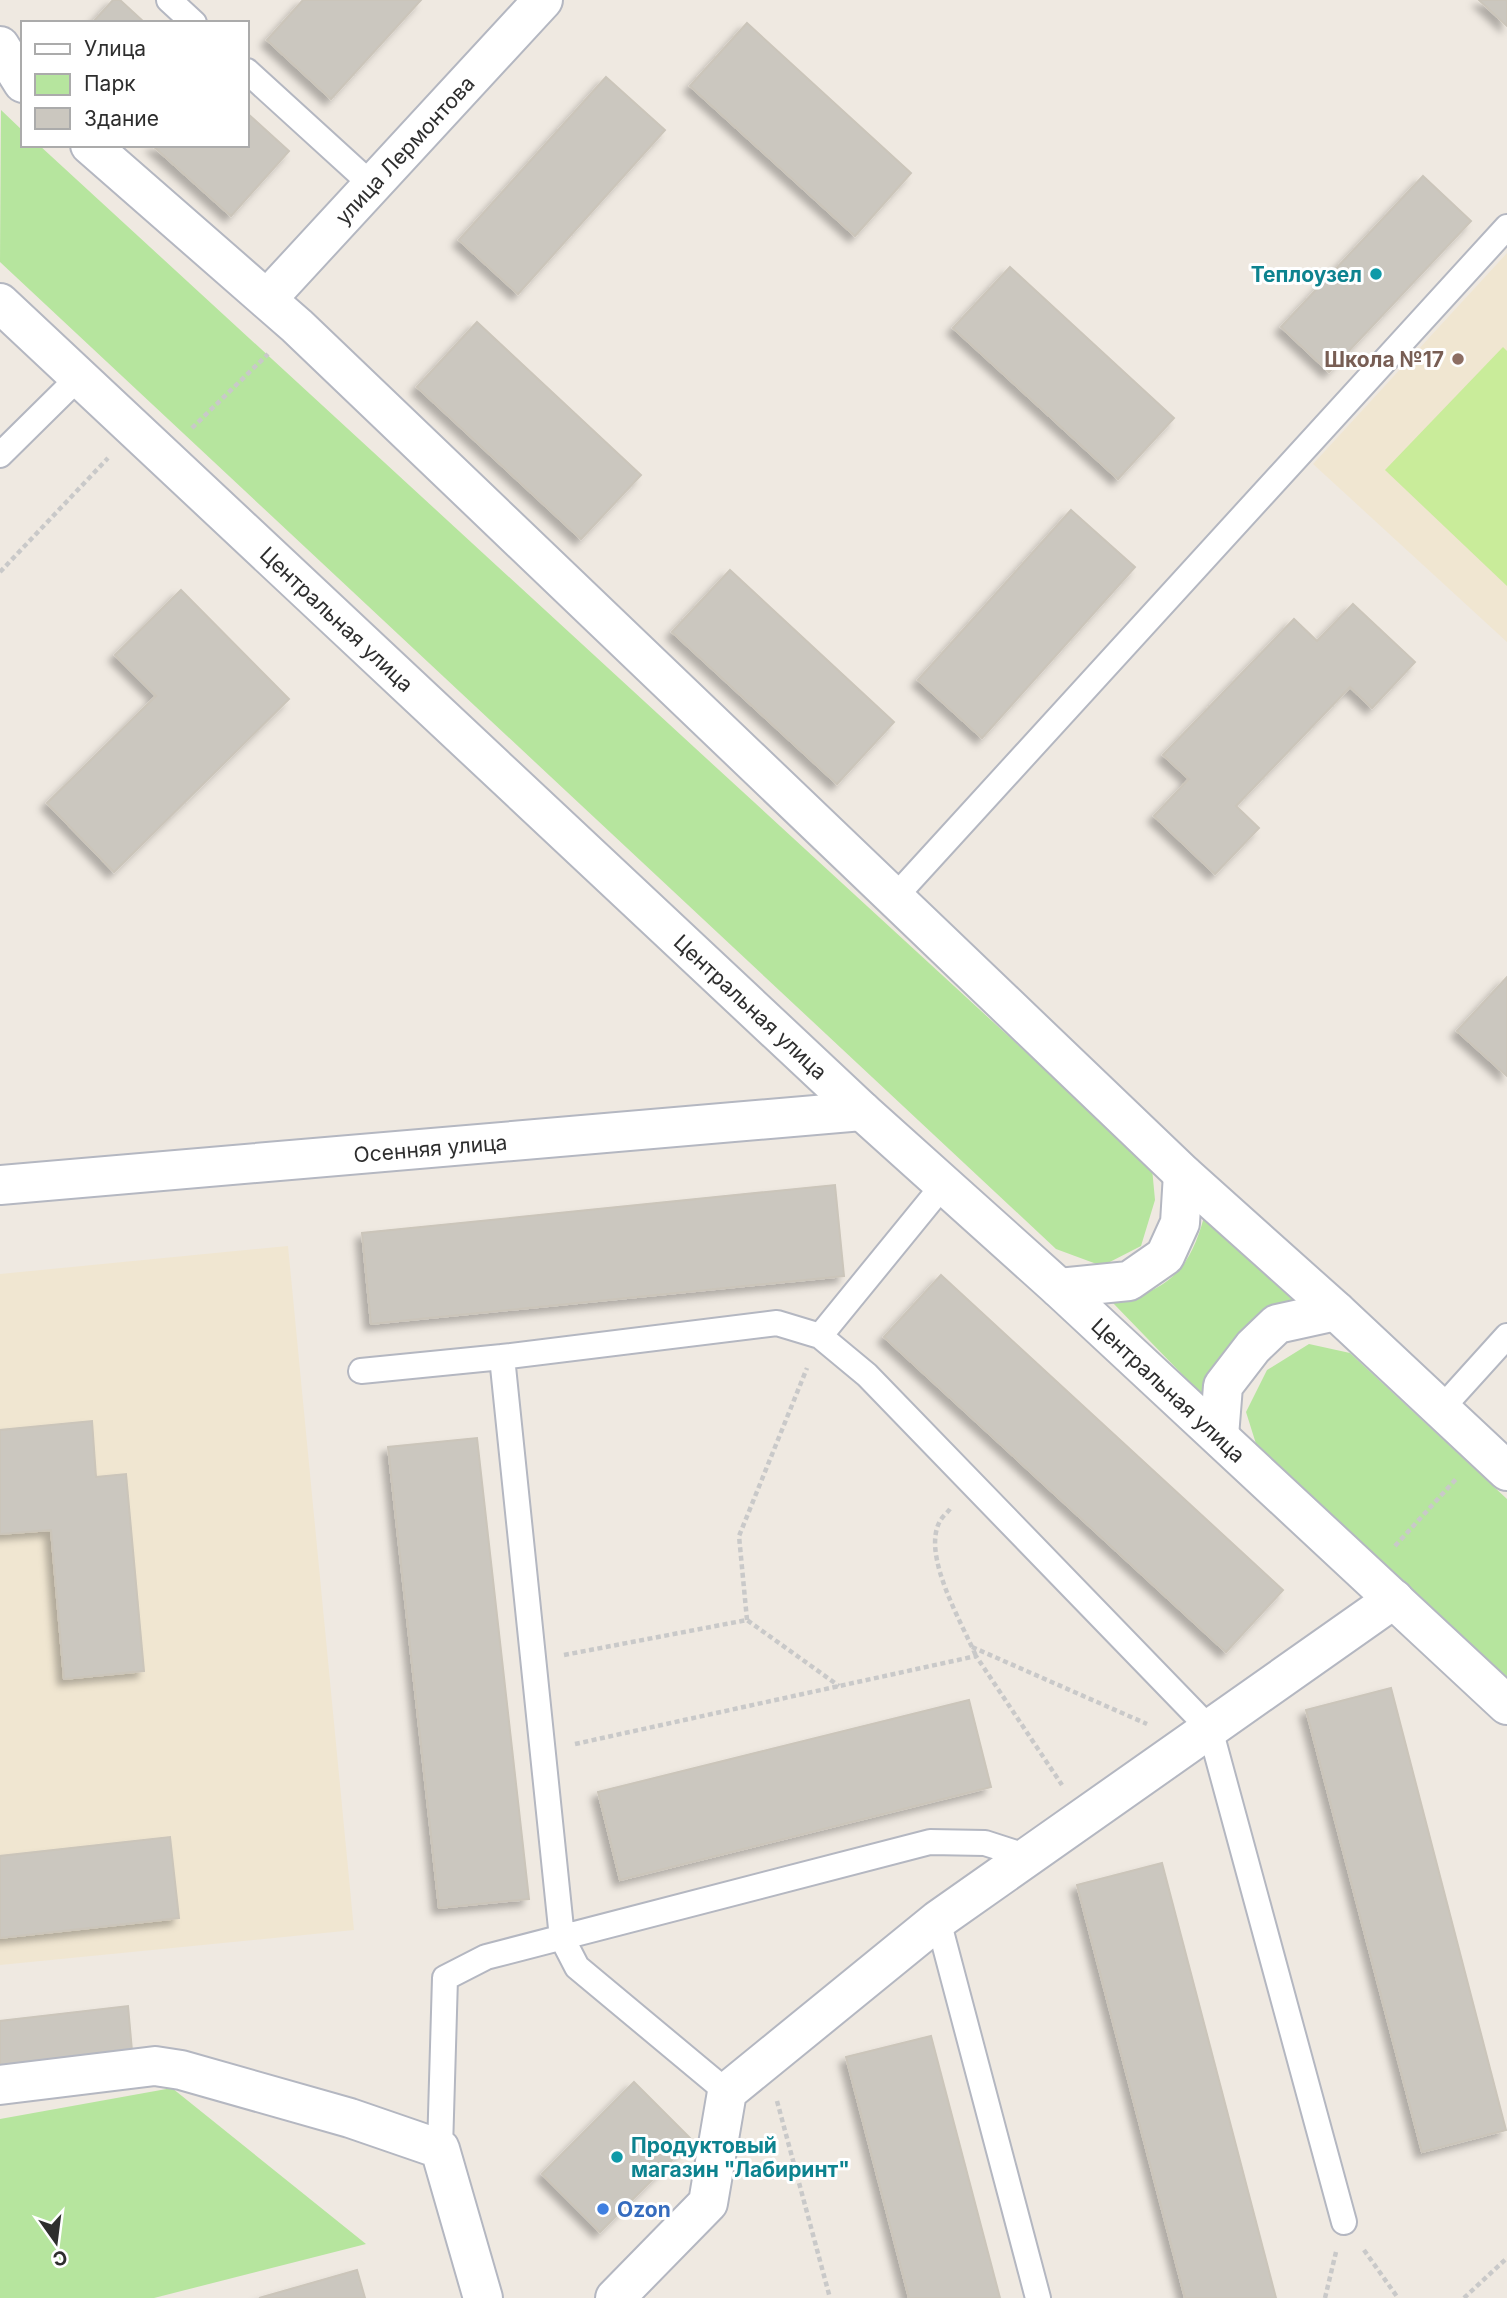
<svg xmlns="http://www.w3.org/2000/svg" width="1507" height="2298" viewBox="0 0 1507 2298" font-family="Inter,sans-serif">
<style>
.education{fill:#f0e6d1}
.green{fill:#b6e59e}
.pitch{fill:#c9ec9a}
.building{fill:#cbc7bf;stroke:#cbc5ba;stroke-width:2;filter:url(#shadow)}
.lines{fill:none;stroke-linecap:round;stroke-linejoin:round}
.lane-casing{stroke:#b4b7c1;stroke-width:28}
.street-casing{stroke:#b4b7c1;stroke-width:42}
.secondary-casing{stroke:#b4b7c1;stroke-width:42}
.path{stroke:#c9c9c9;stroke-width:4.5;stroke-dasharray:5 3.5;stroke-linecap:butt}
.lane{stroke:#fff;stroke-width:24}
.street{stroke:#fff;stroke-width:38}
.secondary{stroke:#fff;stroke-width:38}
.culture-dot{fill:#0f9aa8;stroke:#fff;stroke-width:2.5}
.education-dot{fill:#8d6e63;stroke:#fff;stroke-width:2.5}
.shop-dot{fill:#3f7fe0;stroke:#fff;stroke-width:2.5}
.labels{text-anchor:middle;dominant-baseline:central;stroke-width:6;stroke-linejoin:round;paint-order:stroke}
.street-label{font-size:21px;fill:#2e2e2e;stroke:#fff}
.culture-label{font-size:21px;font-weight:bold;fill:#0d838f;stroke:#fff;text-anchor:end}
.education-label{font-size:21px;font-weight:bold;fill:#785e54;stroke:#fff;text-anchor:end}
.shop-label{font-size:21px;font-weight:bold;fill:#366cbe;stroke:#fff;text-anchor:start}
</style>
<defs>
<filter id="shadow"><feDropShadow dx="-6" dy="6" stdDeviation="3.5" flood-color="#0004"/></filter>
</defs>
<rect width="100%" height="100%" fill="#efe9e1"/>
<path class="education" d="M 1507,253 L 1507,642 L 1313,464 Z
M 288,1246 L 354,1930 L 0,1965 L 0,1274 Z"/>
<path class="green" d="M 1,110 L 23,131 L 23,145 L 39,145 L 1152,1168 L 1155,1200 L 1141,1246 L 1102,1266 L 1056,1249 L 0,262 Z
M 1204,1217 L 1296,1303 L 1205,1398 L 1113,1303 C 1168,1290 1189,1272 1204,1217 Z
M 1309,1344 L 1350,1353 L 1507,1499 L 1507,1677 L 1257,1447 L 1246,1412 L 1267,1370 Z
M 172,2088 L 366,2244 L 154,2298 L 0,2298 L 0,2119 Z"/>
<path class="pitch" d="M 1503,347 L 1507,351 L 1507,586 L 1385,470 Z"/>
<path class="building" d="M 113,0 L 120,0 L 145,23 L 92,23 Z
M 303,0 L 421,0 L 331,99 L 267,40 Z
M 1479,0 L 1507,0 L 1507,26 Z
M 747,23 L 911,173 L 855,236 L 690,86 Z
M 606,77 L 665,130 L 518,294 L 459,240 Z
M 247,113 L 289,151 L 231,216 L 152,145 L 247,145 Z
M 1423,176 L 1471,221 L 1329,372 L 1281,327 Z
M 1010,267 L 1174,418 L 1118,479 L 953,328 Z
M 477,322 L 641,475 L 581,539 L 417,387 Z
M 1071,510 L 1135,567 L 982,738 L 918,680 Z
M 730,570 L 894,722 L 837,784 L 672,632 Z
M 181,590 L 289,699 L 114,872 L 47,803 L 156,696 L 115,655 Z
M 1353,604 L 1415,662 L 1372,708 L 1350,687 L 1236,806 L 1259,828 L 1215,874 L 1154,816 L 1189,779 L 1163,755 L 1294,619 L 1317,641 Z
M 1507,977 L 1507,1076 L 1457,1031 Z
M 835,1185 L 844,1276 L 371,1324 L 362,1233 Z
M 941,1275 L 1283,1590 L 1226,1652 L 884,1337 Z
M 92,1421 L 96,1477 L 126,1474 L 144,1671 L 64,1679 L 51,1530 L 0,1534 L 0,1430 Z
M 477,1438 L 529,1899 L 439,1908 L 388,1447 Z
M 1391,1688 L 1506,2130 L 1422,2152 L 1306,1710 Z
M 969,1700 L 991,1787 L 620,1880 L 598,1792 Z
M 170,1837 L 179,1918 L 0,1938 L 0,1856 Z
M 1162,1863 L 1276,2298 L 1185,2298 L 1077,1885 Z
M 128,2006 L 132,2051 L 0,2068 L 0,2021 Z
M 931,2036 L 1000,2298 L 909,2298 L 846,2057 Z
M 634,2082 L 692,2140 L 600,2232 L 542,2174 Z
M 357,2270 L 365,2298 L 259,2298 Z"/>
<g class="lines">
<g class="lane-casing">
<path id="lane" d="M 169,0 L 194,23
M 247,71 L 372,185
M 0,455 L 79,377
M 894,898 L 1507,227
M 820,1336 L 944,1184
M 361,1371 L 502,1357
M 1441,1409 L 1507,1336
M 938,1920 L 1038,2298
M 727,2092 L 577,1967 L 562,1938 L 502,1357 L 777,1323 L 820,1336 L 867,1375 L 1210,1729 L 1344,2222
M 440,2149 L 445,1978 L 486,1957 L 930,1842 L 985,1843 L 1028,1857"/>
</g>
<g class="street-casing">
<g id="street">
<path id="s1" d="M 267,299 L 543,0"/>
<path id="s2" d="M 0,1185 L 862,1111"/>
<path d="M 0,2085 L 155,2066 L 181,2070 L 350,2118 L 440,2149 L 483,2298"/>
<path d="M 615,2298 L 708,2203 L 727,2092 L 938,1920 L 1394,1599"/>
</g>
</g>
<g class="secondary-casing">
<g id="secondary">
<path d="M 0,46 L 23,83"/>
<path d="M 90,145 L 297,326 L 1183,1174 L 1336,1311 L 1507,1471"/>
<path id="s3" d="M 0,303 L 862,1111 L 1059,1288 L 1507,1705"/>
<path d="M 1059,1288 L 1129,1281 L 1165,1256 L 1180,1223 L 1183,1174"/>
<path d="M 1219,1436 L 1223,1386 L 1253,1347 L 1277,1324 L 1336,1311"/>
</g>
</g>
<path class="path" d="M 192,428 L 268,354
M 0,572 L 108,458
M 950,1509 C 947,1513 942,1517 940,1521 C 921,1555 962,1623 976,1656
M 1395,1546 L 1457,1478
M 747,1620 L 739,1536 L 807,1368
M 972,1647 L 1147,1724
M 564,1655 L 747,1620 L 839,1686
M 575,1744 L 976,1656 L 1062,1785
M 777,2101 L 830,2298
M 1364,2250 L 1398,2298
M 1325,2298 L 1336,2252
M 1464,2298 L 1507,2258"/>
<use href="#lane" class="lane"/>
<use href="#street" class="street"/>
<use href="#secondary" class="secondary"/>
</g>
<g class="culture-dot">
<circle cx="1376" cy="274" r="7"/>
<circle cx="617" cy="2157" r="7"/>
</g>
<circle class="education-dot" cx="1458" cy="359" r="7"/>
<circle class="shop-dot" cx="603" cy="2209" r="7"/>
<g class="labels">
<g class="street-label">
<text stroke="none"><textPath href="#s1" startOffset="203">улица Лермонтова</textPath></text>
<text stroke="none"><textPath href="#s3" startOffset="462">Центральная улица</textPath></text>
<text stroke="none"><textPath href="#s3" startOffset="1029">Центральная улица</textPath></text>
<text stroke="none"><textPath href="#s2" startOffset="432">Осенняя улица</textPath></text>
<text stroke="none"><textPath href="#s3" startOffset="1596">Центральная улица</textPath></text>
</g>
<g class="culture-label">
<text x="1362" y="274">Теплоузел</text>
<text x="631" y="2145" text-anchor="start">Продуктовый<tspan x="631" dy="24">магазин "Лабиринт"</tspan></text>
</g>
<g class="education-label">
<text x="1444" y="359">Школа №17</text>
</g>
<g class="shop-label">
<text x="617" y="2209">Ozon</text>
</g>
</g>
<rect x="21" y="21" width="228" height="126" fill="#ffffff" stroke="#ababab" stroke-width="2"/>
<rect x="35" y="44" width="35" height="10" fill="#ffffff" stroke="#ababab" stroke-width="2"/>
<text x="84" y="56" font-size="21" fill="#2e2e2e">Улица</text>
<rect x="35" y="74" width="35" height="21" fill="#b6e59e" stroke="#ababab" stroke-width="2"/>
<text x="84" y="91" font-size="21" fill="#2e2e2e">Парк</text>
<rect x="35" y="108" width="35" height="21" fill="#cbc7bf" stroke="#ababab" stroke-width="2"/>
<text x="84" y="126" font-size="21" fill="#2e2e2e">Здание</text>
<g transform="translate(56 2242) rotate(166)" stroke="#ffffff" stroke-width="5" paint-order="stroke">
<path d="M0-5L12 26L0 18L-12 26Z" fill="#2e2e2e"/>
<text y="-10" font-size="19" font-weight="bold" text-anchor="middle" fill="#2e2e2e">С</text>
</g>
</svg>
